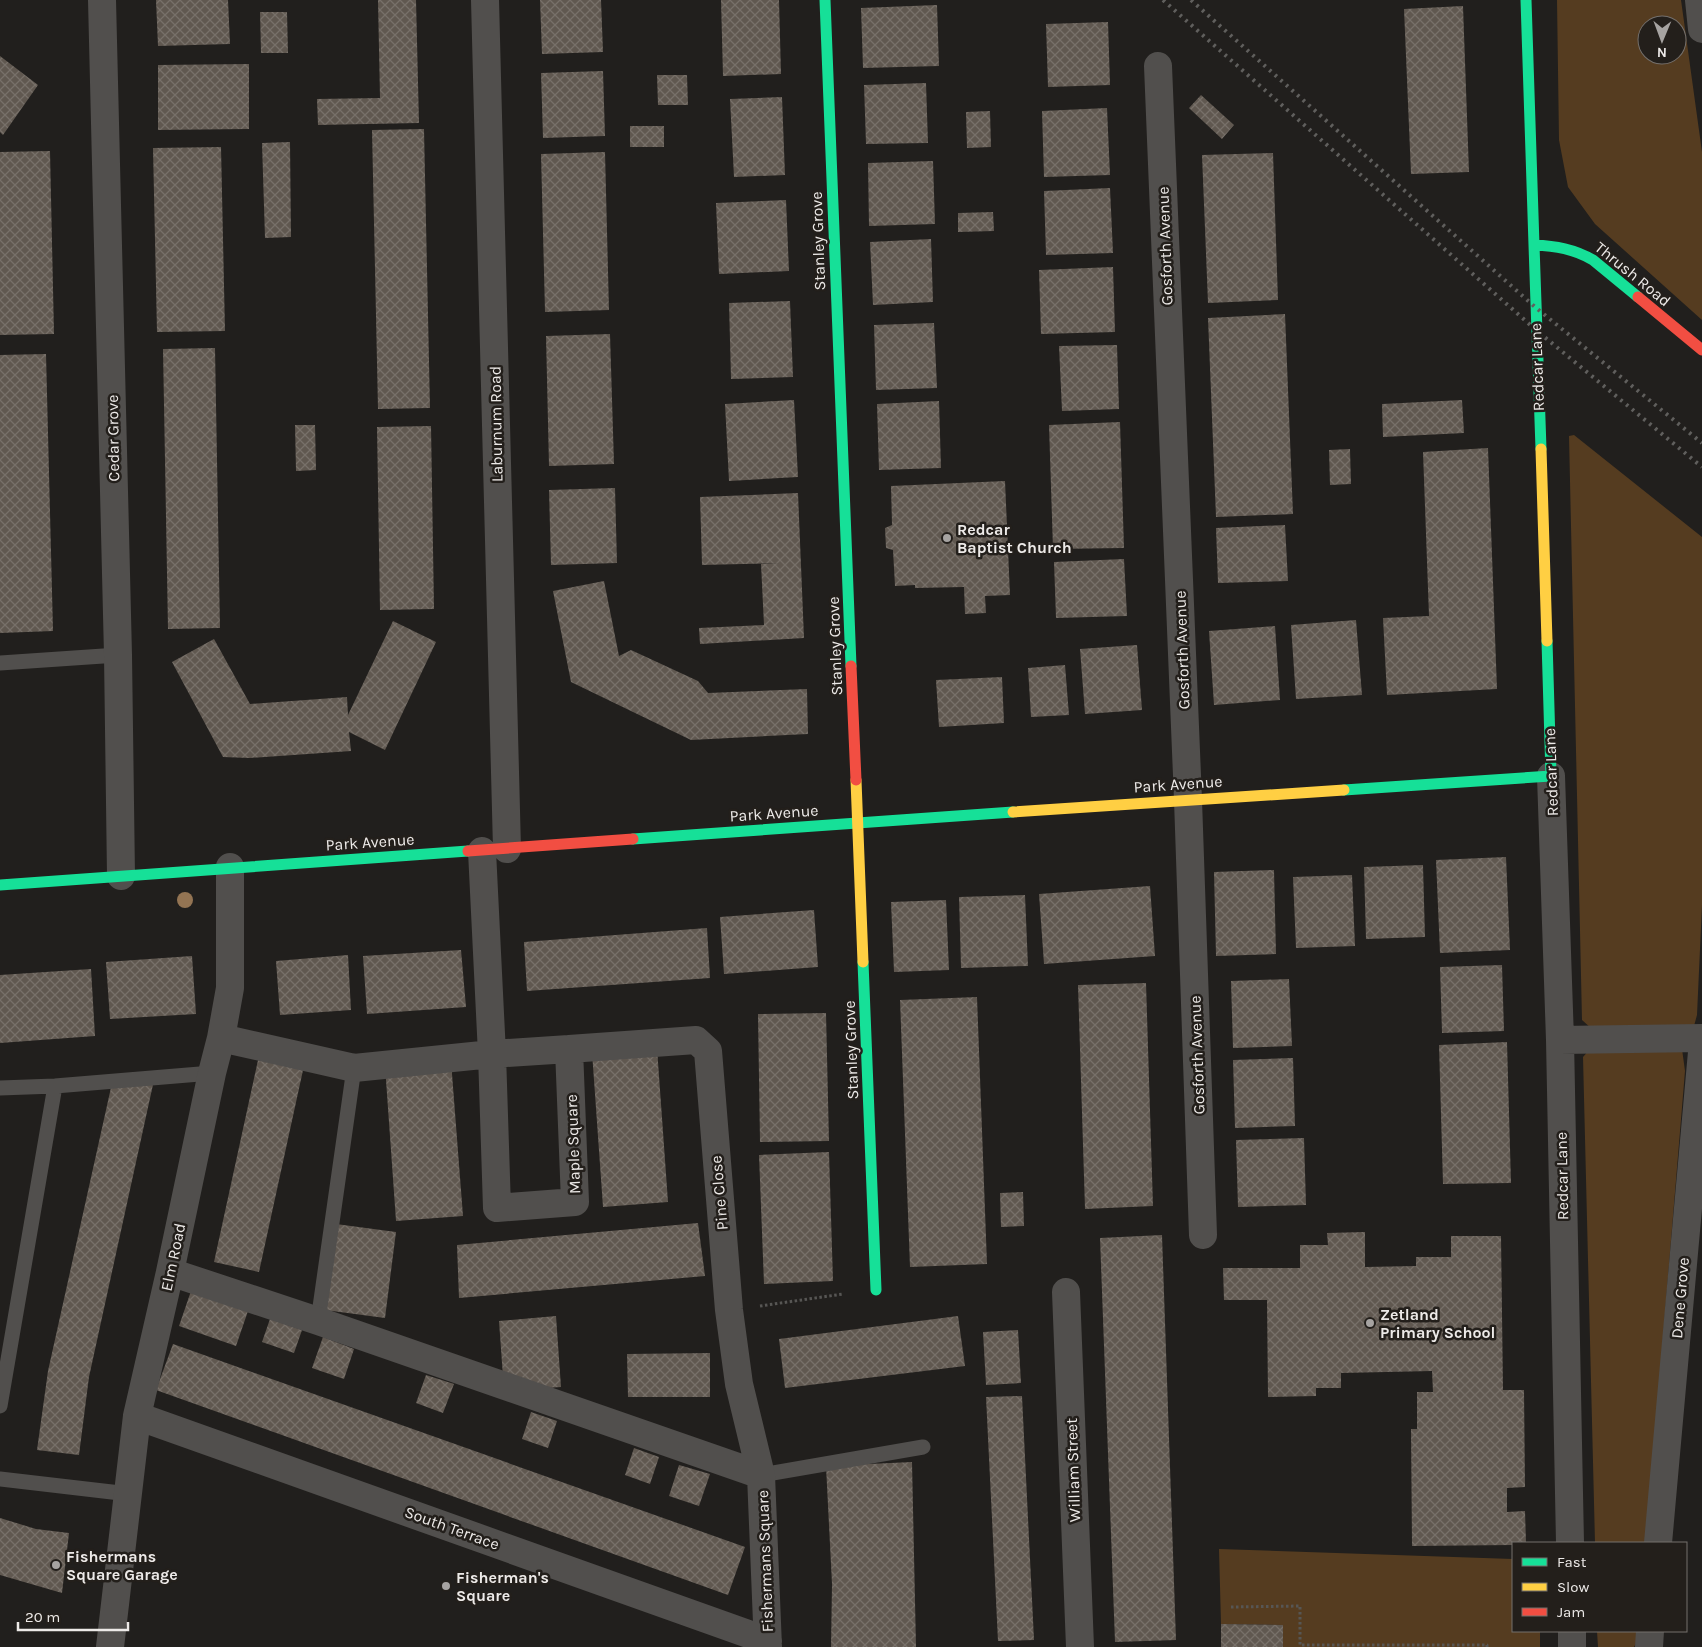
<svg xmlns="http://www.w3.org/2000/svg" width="1702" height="1647" viewBox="0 0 1702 1647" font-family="Karla,sans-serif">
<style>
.green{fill:#553c20;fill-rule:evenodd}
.building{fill:url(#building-cross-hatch)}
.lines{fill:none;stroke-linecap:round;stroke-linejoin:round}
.path{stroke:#575654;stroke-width:3;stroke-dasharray:2.5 2.5;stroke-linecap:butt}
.lane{stroke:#514f4d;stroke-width:15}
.street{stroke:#514f4d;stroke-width:28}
.fast{stroke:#16e098;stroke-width:11}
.slow{stroke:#ffcf43;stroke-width:11}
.jam{stroke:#f24e42;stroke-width:11}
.rail{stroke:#605f5d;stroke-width:4;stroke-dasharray:2.5 5;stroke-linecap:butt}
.tree{fill:#937453}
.poi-dot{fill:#a6a3a1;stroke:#231f1b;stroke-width:2}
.labels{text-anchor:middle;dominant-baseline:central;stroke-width:5;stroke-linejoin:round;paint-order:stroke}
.street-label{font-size:16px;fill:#edeae8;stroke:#231f1b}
.poi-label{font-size:16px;font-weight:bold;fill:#edeae8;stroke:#231f1b;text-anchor:start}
</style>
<defs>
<pattern id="building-cross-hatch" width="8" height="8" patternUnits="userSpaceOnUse" patternTransform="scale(1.25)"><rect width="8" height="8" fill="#605850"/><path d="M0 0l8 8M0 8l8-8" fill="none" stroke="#777069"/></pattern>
</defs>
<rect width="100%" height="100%" fill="#211f1d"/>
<path class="green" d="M 1557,0 L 1681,0 L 1702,152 L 1702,320 L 1595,224 L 1568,187 L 1559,140 ZM 1647,25 L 1677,25 L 1677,55 L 1647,55 Z
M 1574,435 L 1702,537 L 1702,905 L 1697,1015 L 1694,1026 L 1592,1029 L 1582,1020 L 1569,436 Z
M 1590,1049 L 1682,1049 L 1685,1071 L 1646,1543 L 1595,1543 L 1583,1057 Z
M 1219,1549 L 1513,1559 L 1513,1631 L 1540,1631 L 1540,1647 L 1283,1647 L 1283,1625 L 1221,1624 Z
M 1597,1631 L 1639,1631 L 1639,1638 L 1634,1647 L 1598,1647 Z"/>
<path class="building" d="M 156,0 L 228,0 L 230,44 L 158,46 Z
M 378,0 L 416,0 L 419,123 L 318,125 L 317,99 L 380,98 Z
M 540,0 L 601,0 L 603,52 L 542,54 Z
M 721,0 L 779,0 L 781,74 L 723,76 Z
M 937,5 L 939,66 L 863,68 L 861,8 Z
M 1463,6 L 1469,172 L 1411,174 L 1404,9 Z
M 260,12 L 287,12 L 288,53 L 261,53 Z
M 1108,22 L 1110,85 L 1048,87 L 1046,24 Z
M 0,56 L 38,85 L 3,135 L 0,132 Z
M 249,64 L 249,129 L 158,130 L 158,65 Z
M 603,71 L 605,136 L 543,138 L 541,73 Z
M 657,75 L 687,75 L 688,105 L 658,105 Z
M 926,83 L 928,143 L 866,144 L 864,85 Z
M 1201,95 L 1234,125 L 1222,139 L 1189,108 Z
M 782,97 L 785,175 L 734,177 L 730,99 Z
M 1107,108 L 1110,175 L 1044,177 L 1042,111 Z
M 990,111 L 991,147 L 967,148 L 966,112 Z
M 630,126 L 664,126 L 664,147 L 630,147 Z
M 424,129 L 430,408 L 378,409 L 372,130 Z
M 290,142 L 291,237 L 265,238 L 262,143 Z
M 221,147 L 225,331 L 157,332 L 153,148 Z
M 50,151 L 54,334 L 0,335 L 0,152 Z
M 605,152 L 609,310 L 545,312 L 541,154 Z
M 1273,153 L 1278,300 L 1208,303 L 1202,155 Z
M 933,161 L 935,224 L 869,226 L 868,163 Z
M 1110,188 L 1113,253 L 1046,255 L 1044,191 Z
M 786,200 L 789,271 L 719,274 L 716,203 Z
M 993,212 L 994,231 L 958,232 L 958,213 Z
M 931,239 L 933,302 L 873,305 L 870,242 Z
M 1113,267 L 1115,332 L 1041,334 L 1039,270 Z
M 790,301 L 793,377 L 731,379 L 729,303 Z
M 1285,314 L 1293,514 L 1216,517 L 1208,318 Z
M 934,323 L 937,388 L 876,390 L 874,325 Z
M 610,334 L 614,464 L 549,466 L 546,336 Z
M 1117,345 L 1119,409 L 1062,411 L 1059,346 Z
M 215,348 L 220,628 L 168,629 L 163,349 Z
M 46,354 L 53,631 L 0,633 L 0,355 Z
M 794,400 L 798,477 L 729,481 L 725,404 Z
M 1462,400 L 1464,433 L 1383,437 L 1382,404 Z
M 939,401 L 941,468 L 879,470 L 877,404 Z
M 1120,422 L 1124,548 L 1053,549 L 1049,425 Z
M 295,425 L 315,425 L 316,470 L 296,471 Z
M 431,426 L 434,609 L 380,610 L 377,427 Z
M 1488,448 L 1497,689 L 1387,695 L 1383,618 L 1429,616 L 1423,452 Z
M 1350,449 L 1351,484 L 1330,485 L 1329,450 Z
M 1005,481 L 1010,595 L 985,596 L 986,613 L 965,614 L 964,587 L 915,588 L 915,585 L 895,586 L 893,550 L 886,548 L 885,528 L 892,525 L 891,486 Z
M 615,488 L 617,563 L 551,565 L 549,490 Z
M 798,493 L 804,638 L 700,644 L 699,628 L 764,625 L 761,564 L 780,563 L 702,565 L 700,497 Z
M 1285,525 L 1288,581 L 1218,583 L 1216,528 Z
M 1124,559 L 1127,616 L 1056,618 L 1054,562 Z
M 604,581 L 619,656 L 631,650 L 698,681 L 708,693 L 807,689 L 808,734 L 691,740 L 571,682 L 553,591 Z
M 1356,620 L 1362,695 L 1296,699 L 1291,625 Z
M 393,621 L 436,642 L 385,750 L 349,732 L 351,751 L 249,758 L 223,757 L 172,662 L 214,639 L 250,704 L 347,697 L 348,715 Z
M 1275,626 L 1280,700 L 1214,705 L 1209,631 Z
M 1137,645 L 1142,710 L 1085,714 L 1080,649 Z
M 1065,665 L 1069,715 L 1031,717 L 1028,668 Z
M 1002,677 L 1004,723 L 939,727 L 936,680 Z
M 1506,857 L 1510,950 L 1440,953 L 1436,860 Z
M 1423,865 L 1425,937 L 1366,939 L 1364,867 Z
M 1274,870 L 1276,954 L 1216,956 L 1214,872 Z
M 1352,875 L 1355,946 L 1296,948 L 1293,877 Z
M 1150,886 L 1155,956 L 1044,964 L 1039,894 Z
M 1025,895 L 1028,966 L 961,968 L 959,897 Z
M 946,900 L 949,970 L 894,972 L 891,902 Z
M 814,910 L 818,967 L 724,974 L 720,917 Z
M 707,928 L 710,978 L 527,991 L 524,942 Z
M 461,950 L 466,1007 L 367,1014 L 363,956 Z
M 348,955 L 351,1010 L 280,1015 L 276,961 Z
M 192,956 L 196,1014 L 110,1019 L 106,962 Z
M 1502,965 L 1504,1031 L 1442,1033 L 1440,967 Z
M 91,969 L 95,1036 L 0,1043 L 0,975 Z
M 1289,979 L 1292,1046 L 1233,1048 L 1231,981 Z
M 1146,983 L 1153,1206 L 1085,1209 L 1078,985 Z
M 977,997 L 987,1264 L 910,1267 L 900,1000 Z
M 826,1013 L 829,1141 L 760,1142 L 758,1014 Z
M 1507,1042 L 1511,1183 L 1443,1184 L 1439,1045 Z
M 657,1048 L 668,1202 L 603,1207 L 592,1052 Z
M 260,1051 L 305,1061 L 259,1272 L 214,1262 Z
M 1293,1058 L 1295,1126 L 1235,1128 L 1233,1060 Z
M 451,1061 L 463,1216 L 396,1221 L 385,1066 Z
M 154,1080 L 89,1377 L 79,1455 L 37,1450 L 48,1371 L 112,1083 Z
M 1304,1138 L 1306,1205 L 1238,1207 L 1236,1140 Z
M 829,1152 L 833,1281 L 764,1284 L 759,1155 Z
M 1023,1192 L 1024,1226 L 1001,1227 L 1000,1193 Z
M 698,1223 L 705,1276 L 459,1298 L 457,1245 Z
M 336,1224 L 396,1232 L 385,1318 L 325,1310 Z
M 1365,1232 L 1365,1267 L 1416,1266 L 1416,1257 L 1451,1257 L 1451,1236 L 1501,1236 L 1503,1390 L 1524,1390 L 1525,1487 L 1507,1488 L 1507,1512 L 1525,1511 L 1526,1543 L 1513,1543 L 1513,1545 L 1412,1546 L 1411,1429 L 1417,1429 L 1417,1392 L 1433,1392 L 1432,1371 L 1341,1373 L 1341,1388 L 1316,1388 L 1316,1396 L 1268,1397 L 1267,1300 L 1224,1300 L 1223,1268 L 1300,1268 L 1300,1245 L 1328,1245 L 1327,1233 Z
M 1162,1235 L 1176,1640 L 1115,1642 L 1100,1238 Z
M 191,1291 L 248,1311 L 236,1346 L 179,1326 Z
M 556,1316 L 561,1387 L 504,1391 L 499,1321 Z
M 958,1316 L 965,1366 L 785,1388 L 779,1339 Z
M 270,1319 L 302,1330 L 294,1353 L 262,1342 Z
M 1018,1330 L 1021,1383 L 986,1385 L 983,1332 Z
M 323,1337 L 354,1349 L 344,1379 L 312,1368 Z
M 173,1344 L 745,1547 L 728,1595 L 156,1390 Z
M 710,1353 L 710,1397 L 628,1397 L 627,1354 Z
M 426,1375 L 454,1384 L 443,1413 L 416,1403 Z
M 1022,1396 L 1034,1640 L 998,1641 L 986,1397 Z
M 531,1412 L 557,1421 L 548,1448 L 522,1439 Z
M 634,1448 L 659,1457 L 650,1484 L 625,1475 Z
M 912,1462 L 916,1647 L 831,1647 L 832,1584 L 826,1466 Z
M 679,1465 L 710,1474 L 699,1506 L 669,1496 Z
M 0,1518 L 36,1529 L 69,1533 L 62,1593 L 0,1575 Z
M 1221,1624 L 1283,1625 L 1283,1647 L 1221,1647 Z"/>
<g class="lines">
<path class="path" d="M 760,1306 L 843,1294
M 1231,1607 L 1300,1606 L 1300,1645 L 1487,1645 L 1487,1647"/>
<path class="lane" d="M 0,663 L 118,655
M 0,1088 L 55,1086 L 212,1073
M 318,1321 L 354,1068
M 0,1406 L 55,1086
M 761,1475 L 923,1447
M 0,1479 L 129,1494"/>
<path class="street" d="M 102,0 L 118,655 L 121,876
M 485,0 L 507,849
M 1699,0 L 1702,29
M 1158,66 L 1188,800 L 1203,1235
M 1551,776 L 1560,1040 L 1570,1543
M 221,1038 L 354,1068 L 492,1054 L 569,1049 L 575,1202 L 497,1208 L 492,1054 L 482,851
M 1560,1040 L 1702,1038
M 569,1049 L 696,1040 L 708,1051 L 729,1310 L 739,1384 L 761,1475 L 768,1647
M 170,1272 L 318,1321 L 761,1475
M 1066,1292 L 1080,1647
M 137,1416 L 768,1641
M 1658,1543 L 1702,1052
M 1572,1631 L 1572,1647
M 110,1647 L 137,1416 L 170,1272 L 212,1073 L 221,1038 L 230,988 L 230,867
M 1649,1647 L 1650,1631"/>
<path class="fast" d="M 825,0 L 851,666
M 1526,0 L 1534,245
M 1541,449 L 1534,245 C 1556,246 1574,249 1593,260 L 1638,297
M 1344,790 L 1551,776 L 1547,641
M 633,839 L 1013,812
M 0,885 L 468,851
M 863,962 L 876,1290"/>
<path class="slow" d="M 1541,449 L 1547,641
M 856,780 L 863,962
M 1013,812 L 1344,790"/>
<path class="jam" d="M 1638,297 L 1702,350
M 851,666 L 856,780
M 468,851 L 633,839"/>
<path class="rail" d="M 1163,0 L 1536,330 L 1702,467
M 1191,0 L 1535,307 L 1702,443"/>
</g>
<circle class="tree" cx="185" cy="900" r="8"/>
<g class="poi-dot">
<circle cx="947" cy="538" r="5"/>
<circle cx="1370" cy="1323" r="5"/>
<circle cx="56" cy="1565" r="5"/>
<circle cx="446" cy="1586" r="5"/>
</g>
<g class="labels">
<g class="street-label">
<text transform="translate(818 241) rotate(-92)">Stanley Grove</text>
<text transform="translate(1165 246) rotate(-92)">Gosforth Avenue</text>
<text transform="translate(1633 274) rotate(39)">Thrush Road</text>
<text transform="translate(1537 367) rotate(-92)">Redcar Lane</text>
<text transform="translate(496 424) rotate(-91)">Laburnum Road</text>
<text transform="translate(113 438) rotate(-91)">Cedar Grove</text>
<text transform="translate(835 646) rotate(-92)">Stanley Grove</text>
<text transform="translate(1182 650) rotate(-92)">Gosforth Avenue</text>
<text transform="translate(1551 772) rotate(-92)">Redcar Lane</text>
<text transform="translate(1178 784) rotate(-4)">Park Avenue</text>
<text transform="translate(774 813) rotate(-4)">Park Avenue</text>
<text transform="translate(370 842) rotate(-4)">Park Avenue</text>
<text transform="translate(851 1050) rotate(-92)">Stanley Grove</text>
<text transform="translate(1197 1055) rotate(-92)">Gosforth Avenue</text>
<text transform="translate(573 1144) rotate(-92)">Maple Square</text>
<text transform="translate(1562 1176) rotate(-91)">Redcar Lane</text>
<text transform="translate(719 1193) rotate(-95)">Pine Close</text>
<text transform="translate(173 1257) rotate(-78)">Elm Road</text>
<text transform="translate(1680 1298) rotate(-85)">Dene Grove</text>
<text transform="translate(1073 1470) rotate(-92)">William Street</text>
<text transform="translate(452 1528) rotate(20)">South Terrace</text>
<text transform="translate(765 1561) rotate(-92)">Fishermans Square</text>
</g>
<g class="poi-label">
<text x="957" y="529">Redcar<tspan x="957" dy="18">Baptist Church</tspan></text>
<text x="1380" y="1314">Zetland<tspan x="1380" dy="18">Primary School</tspan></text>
<text x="66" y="1556">Fishermans<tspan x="66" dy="18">Square Garage</tspan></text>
<text x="456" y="1577">Fisherman's<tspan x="456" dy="18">Square</tspan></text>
</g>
</g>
<rect x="1512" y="1542" width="175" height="90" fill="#231f1b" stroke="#74706d"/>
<rect x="1522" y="1558" width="25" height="8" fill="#16e098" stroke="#74706d"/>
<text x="1557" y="1567" font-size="15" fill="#edeae8">Fast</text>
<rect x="1522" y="1583" width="25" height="8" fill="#ffcf43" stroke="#74706d"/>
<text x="1557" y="1592" font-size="15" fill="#edeae8">Slow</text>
<rect x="1522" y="1608" width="25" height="8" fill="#f24e42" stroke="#74706d"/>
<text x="1557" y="1617" font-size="15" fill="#edeae8">Jam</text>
<g transform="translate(1662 40) rotate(181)"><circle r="24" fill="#231f1b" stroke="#74706d"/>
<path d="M0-4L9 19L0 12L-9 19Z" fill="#a6a3a1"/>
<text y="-8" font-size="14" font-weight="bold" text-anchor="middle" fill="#edeae8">N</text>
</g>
<path d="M18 1622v8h110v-8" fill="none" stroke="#edeae8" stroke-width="2.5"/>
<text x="25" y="1622" font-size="15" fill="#edeae8" stroke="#231f1b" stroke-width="4" paint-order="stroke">20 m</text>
</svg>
